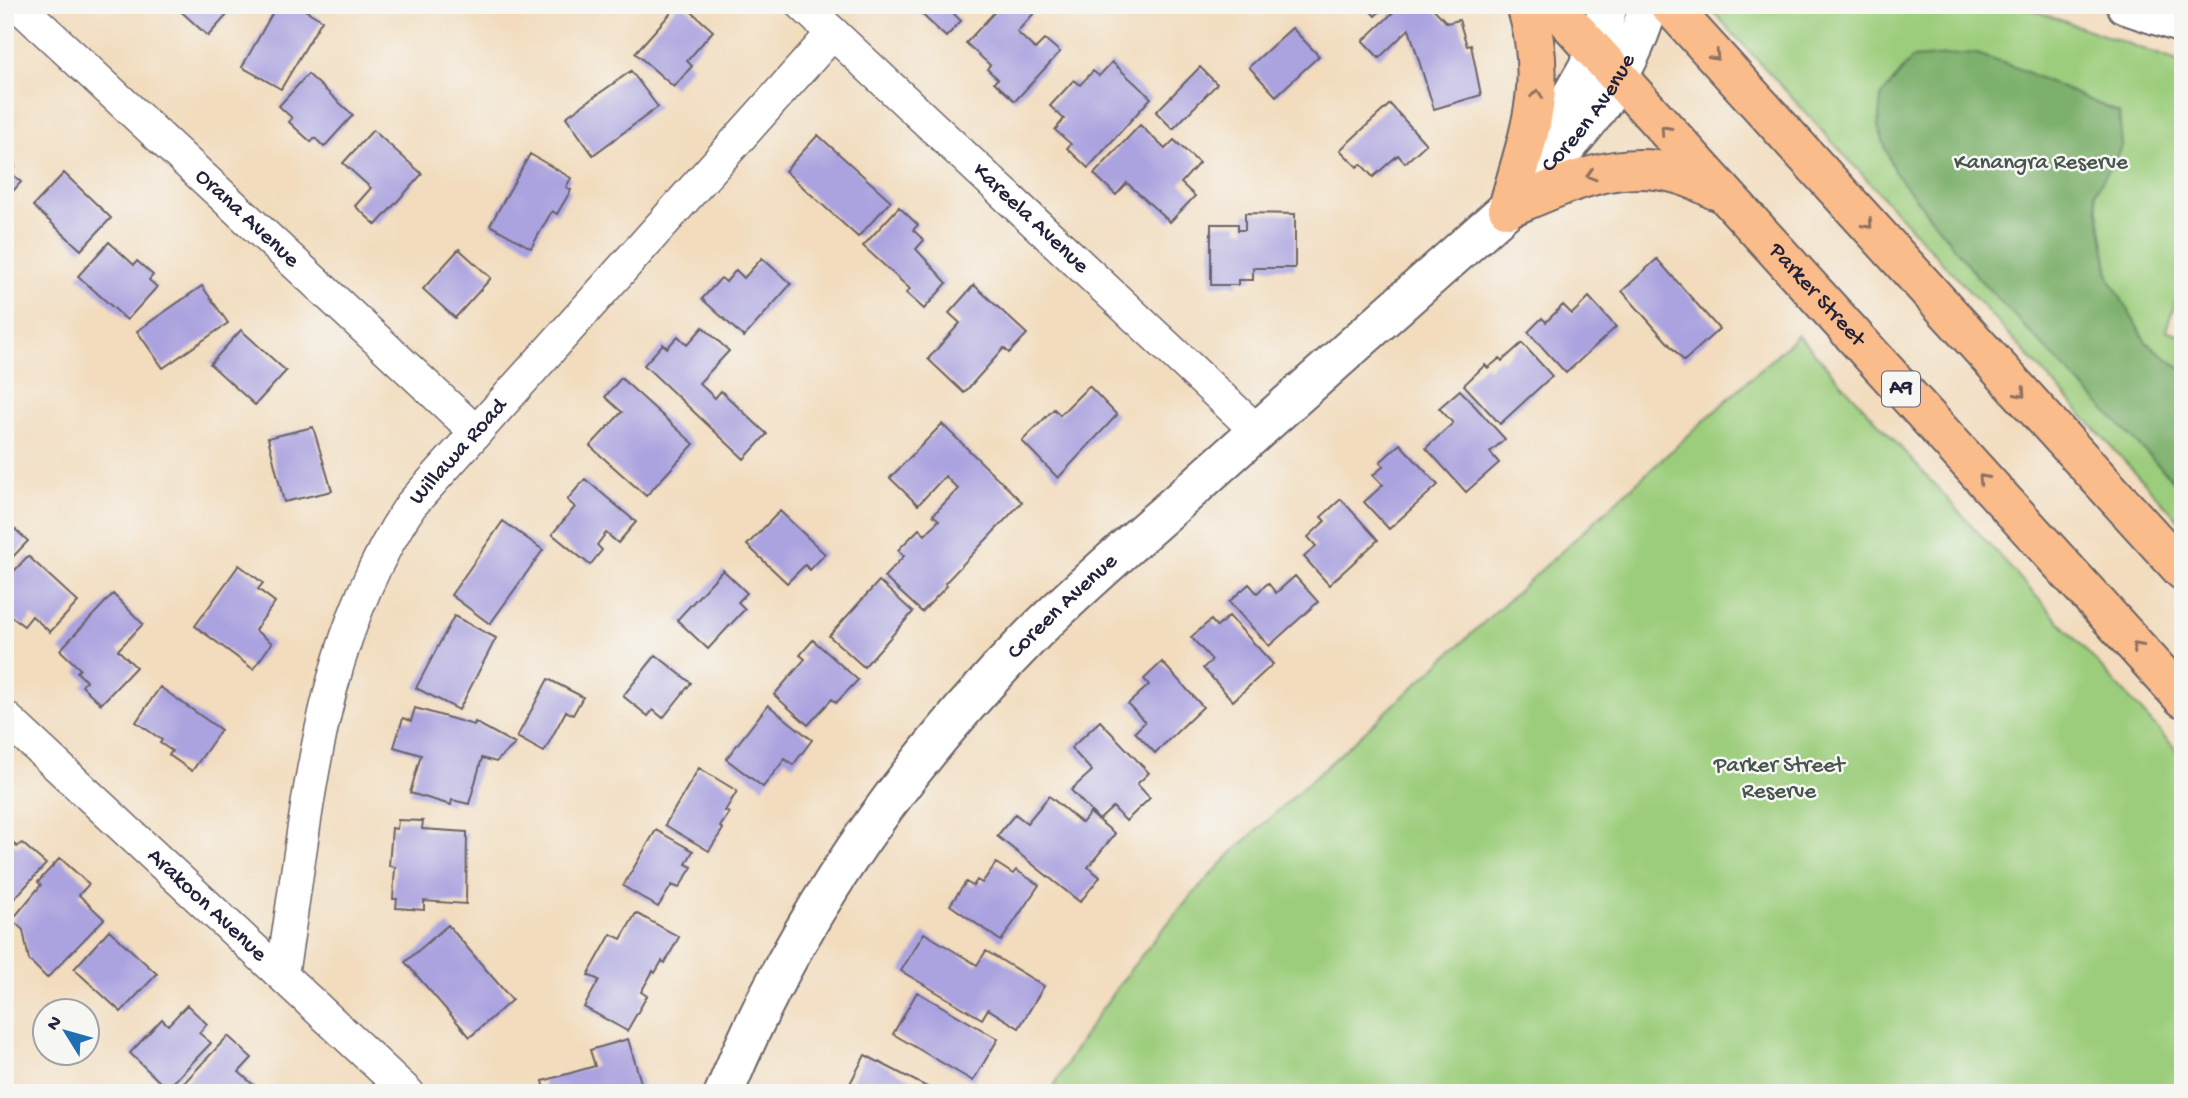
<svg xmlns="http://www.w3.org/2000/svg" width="2188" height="1098" viewBox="0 0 2188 1098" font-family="'Gochi Hand',sans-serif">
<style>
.green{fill:#9ccd7c;stroke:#5f785c;stroke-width:2}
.forest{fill:#7db06c;stroke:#506954;stroke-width:2}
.building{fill:#aba3df}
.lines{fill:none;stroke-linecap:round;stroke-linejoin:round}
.minor-casing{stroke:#6b6368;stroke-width:35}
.tertiary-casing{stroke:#6b6368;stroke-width:42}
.trunk-casing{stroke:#6b6368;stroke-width:42}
.minor{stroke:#fff;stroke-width:32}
.tertiary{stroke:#fff;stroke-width:38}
.trunk{stroke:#f9bc8a;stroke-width:38}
.oneway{stroke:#8e6f62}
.labels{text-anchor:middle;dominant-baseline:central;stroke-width:5;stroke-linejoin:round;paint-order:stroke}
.shield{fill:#f6f6f2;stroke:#626272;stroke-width:2}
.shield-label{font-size:21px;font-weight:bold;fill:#22223b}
.street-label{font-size:23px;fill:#22223b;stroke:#f6f6f2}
.park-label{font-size:23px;fill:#47554e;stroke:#f6f6f2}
</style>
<rect width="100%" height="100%" fill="#f6f6f2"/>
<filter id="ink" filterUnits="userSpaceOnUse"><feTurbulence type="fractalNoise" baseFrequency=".0143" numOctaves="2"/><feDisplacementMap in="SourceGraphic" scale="14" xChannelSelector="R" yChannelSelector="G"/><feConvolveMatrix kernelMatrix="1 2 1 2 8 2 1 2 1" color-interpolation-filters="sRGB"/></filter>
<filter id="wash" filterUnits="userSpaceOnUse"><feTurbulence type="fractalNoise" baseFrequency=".00686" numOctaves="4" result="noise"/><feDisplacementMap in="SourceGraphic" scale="28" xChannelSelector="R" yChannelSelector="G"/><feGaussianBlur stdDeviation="1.57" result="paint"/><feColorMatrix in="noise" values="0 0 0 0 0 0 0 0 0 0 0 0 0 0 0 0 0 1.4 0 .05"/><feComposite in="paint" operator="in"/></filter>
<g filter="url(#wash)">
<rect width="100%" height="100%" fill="#f2dcbd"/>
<path class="green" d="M 1707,5 L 2018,5 L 2183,63 L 2183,107 L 2177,125 L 2183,128 L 2183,280 L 2166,330 L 2183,336 L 2183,525 Z
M 1798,335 L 2183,757 L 2183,1093 L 1050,1093 C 1099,1003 1162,924 1234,851 Z"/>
<path class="forest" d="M 1974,53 L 2017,68 L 2119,113 L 2122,146 L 2095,193 L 2110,279 L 2146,342 L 2183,370 L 2183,491 L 1979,279 L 1894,171 L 1878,127 L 1881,97 L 1912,58 Z"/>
<g id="blocks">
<path class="building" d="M 174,5 L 236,5 L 208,36 Z
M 277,5 L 296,5 L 322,20 L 281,89 L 242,67 Z
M 678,5 L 684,5 L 713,31 L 687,61 L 692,66 L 674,87 L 635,53 Z
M 912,5 L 962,5 L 954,14 L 961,21 L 946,37 Z
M 1001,5 L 1028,5 L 1035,12 L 1017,32 L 1035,49 L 1045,39 L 1060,52 L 1015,101 L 994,82 L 998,79 L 987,69 L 990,65 L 966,43 Z
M 1365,5 L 1387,5 L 1375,16 Z
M 1401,5 L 1430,5 L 1447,23 L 1459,20 L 1467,46 L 1471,45 L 1481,95 L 1434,109 L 1409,29 L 1379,58 L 1363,41 Z
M 1292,28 L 1319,56 L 1276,96 L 1249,67 Z
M 1112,62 L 1151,98 L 1088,168 L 1067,148 L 1071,144 L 1055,130 L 1064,119 L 1050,106 L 1074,80 L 1080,85 L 1093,71 L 1099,76 Z
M 1200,67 L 1217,84 L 1173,129 L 1156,112 Z
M 631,71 L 658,107 L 593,155 L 566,117 Z
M 308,74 L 353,115 L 324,147 L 315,138 L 311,142 L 289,122 L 292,118 L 279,106 Z
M 1390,104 L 1426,144 L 1405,163 L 1398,155 L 1373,177 L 1361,164 L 1357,167 L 1340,150 Z
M 1140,125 L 1165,149 L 1174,140 L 1199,163 L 1181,183 L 1195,196 L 1170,222 L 1127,183 L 1116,195 L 1094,174 Z
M 373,130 L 422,174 L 376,225 L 355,206 L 371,188 L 343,163 Z
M 818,135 L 891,201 L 858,237 L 785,171 Z
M 530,154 L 571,178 L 566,187 L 571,190 L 557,214 L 552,211 L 531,248 L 490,225 Z
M 5,158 L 15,167 L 10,172 L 21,182 L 5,200 Z
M 64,173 L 111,218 L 81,250 L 33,206 Z
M 899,207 L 918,225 L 913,230 L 924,240 L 916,249 L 947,283 L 924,309 L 906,293 L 910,289 L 863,246 Z
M 1245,213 L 1295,214 L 1295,268 L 1253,268 L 1253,280 L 1238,280 L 1238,285 L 1211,285 L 1211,224 L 1238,224 L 1238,230 L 1245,230 Z
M 109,242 L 134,265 L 137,261 L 153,275 L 149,280 L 157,287 L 127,320 L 78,276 Z
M 459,249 L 491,278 L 455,318 L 423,289 Z
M 762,258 L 791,284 L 744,337 L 702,299 L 721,278 L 726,282 L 736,270 L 744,278 Z
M 1657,259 L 1719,329 L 1684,361 L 1622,291 Z
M 974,285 L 1027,334 L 1009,353 L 1004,348 L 964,393 L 928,359 L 960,323 L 949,313 Z
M 202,286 L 228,323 L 163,368 L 137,331 Z
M 1589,297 L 1616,327 L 1566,373 L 1528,332 L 1542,318 L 1546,322 L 1563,305 L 1572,314 Z
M 703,327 L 729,351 L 699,383 L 715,398 L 721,391 L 767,434 L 744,459 L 644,365 L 663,344 L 667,348 L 678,336 L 687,345 Z
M 241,330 L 286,371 L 255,405 L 210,364 Z
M 1522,343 L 1552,376 L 1500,424 L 1464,385 L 1485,365 L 1488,368 L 1500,358 L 1502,361 Z
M 621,378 L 694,444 L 646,496 L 590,446 L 622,412 L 605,397 Z
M 1089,386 L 1117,415 L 1058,478 L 1022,441 L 1054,409 L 1060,415 Z
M 1460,390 L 1505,439 L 1490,452 L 1499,463 L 1466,492 L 1426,448 L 1453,423 L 1439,408 Z
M 942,424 L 1022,502 L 945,583 L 947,586 L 922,612 L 884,577 L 904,556 L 898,550 L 919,529 L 925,535 L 939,520 L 933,515 L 958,489 L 945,476 L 918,505 L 890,478 Z
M 313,427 L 332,491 L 284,502 L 268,438 Z
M 1400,444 L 1438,485 L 1389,529 L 1364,502 L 1383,485 L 1373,475 L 1384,466 L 1380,462 Z
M 585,479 L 636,522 L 618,543 L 606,533 L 597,545 L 602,550 L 590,565 L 552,534 L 575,507 L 567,500 Z
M 1341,499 L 1378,540 L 1329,585 L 1304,557 L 1316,546 L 1308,537 L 1325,521 L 1321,517 Z
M 780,511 L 825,554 L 810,570 L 805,565 L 787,583 L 747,545 Z
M 5,520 L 28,541 L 5,565 Z
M 503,521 L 543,550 L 490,624 L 451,595 Z
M 28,556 L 78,602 L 50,632 L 32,616 L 24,626 L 5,612 L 5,581 Z
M 239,565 L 263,583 L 258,589 L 275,602 L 255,630 L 272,643 L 253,669 L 195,626 Z
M 723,570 L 747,593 L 738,602 L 745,609 L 708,649 L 677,620 Z
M 1295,576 L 1318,602 L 1269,646 L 1229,602 L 1249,584 L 1257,593 L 1268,583 L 1276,593 Z
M 879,581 L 913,612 L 864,667 L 829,636 Z
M 113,594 L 143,624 L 118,650 L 136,667 L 101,704 L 82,686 L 86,681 L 77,672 L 80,669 L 60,650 Z
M 454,616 L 496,638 L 459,710 L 416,688 Z
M 1229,616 L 1273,664 L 1233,701 L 1203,668 L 1212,660 L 1191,637 L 1211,620 L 1217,627 Z
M 813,640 L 858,680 L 836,703 L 832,699 L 808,725 L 774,695 L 805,659 L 800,655 Z
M 656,655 L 691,683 L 663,718 L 653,710 L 648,716 L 623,696 Z
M 1162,662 L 1203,707 L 1155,753 L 1135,732 L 1145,722 L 1128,704 L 1149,685 L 1144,679 Z
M 548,679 L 583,697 L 573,715 L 566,711 L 544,752 L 517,737 Z
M 160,687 L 221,730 L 192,771 L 169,755 L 172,751 L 160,743 L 162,740 L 136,722 Z
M 768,705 L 812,740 L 793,765 L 785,759 L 763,787 L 726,759 Z
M 415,708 L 474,725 L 475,722 L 515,744 L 496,762 L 482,758 L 469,804 L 452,800 L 451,805 L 410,793 L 421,755 L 394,747 L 403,718 L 411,721 Z
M 1100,721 L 1149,773 L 1137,784 L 1150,798 L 1126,821 L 1113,807 L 1099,820 L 1071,790 L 1092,771 L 1071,748 Z
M 699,768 L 737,791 L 725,811 L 729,813 L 720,827 L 723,829 L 709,851 L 665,825 Z
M 1049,796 L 1082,823 L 1090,813 L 1115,834 L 1088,867 L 1100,877 L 1080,902 L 997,836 L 1015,814 L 1027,823 Z
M 398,820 L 423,821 L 422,829 L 467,832 L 466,904 L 424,901 L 424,910 L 396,908 L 397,899 L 393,899 L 395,867 L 389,866 L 392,828 L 397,829 Z
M 656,830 L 693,851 L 686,864 L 692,867 L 679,888 L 672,885 L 658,907 L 623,886 Z
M 22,843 L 46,864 L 5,909 L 5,847 L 8,850 L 14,844 L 17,847 Z
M 60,858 L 89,884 L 79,895 L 104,919 L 47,978 L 29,960 L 23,930 L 12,920 L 41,885 L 38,882 Z
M 996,863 L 1013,874 L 1016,870 L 1039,885 L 1001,941 L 950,905 L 966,882 L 973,886 L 977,880 L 982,883 Z
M 636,913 L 679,937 L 665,963 L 662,961 L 655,973 L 653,971 L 641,992 L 647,996 L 627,1031 L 584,1007 L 599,980 L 588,975 L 611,934 L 621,939 Z
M 448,925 L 512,1000 L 470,1037 L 405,962 Z
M 109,930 L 157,974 L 121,1012 L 74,969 Z
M 924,933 L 977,965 L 986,951 L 1044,986 L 1019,1028 L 988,1009 L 982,1019 L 901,971 Z
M 917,992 L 998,1039 L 973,1081 L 893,1034 Z
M 187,1005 L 207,1024 L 199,1033 L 211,1043 L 167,1089 L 130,1053 L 162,1019 L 168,1025 Z
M 228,1036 L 252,1058 L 239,1072 L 259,1090 L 257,1093 L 191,1093 L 182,1085 Z
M 628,1039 L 642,1086 L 623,1093 L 546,1093 L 543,1081 L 595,1066 L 590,1050 Z
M 865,1055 L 929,1088 L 927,1093 L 845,1093 Z"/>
</g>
</g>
<g filter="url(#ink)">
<use href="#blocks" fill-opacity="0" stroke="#6b6368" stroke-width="2"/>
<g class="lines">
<g class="minor-casing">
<g id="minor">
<path id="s1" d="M 18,5 L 476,432"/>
<path id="s2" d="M 803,5 L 1257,431"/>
<path id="s3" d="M 5,717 L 408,1093"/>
<path id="s4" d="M 282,974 C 309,810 316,646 411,505 L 833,33"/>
</g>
</g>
<g class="tertiary-casing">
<g id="tertiary">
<path d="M 2126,5 L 2183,24"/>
<path d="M 1535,160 L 1596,53 L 1608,5"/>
<path id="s5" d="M 724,1093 C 793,922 901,769 1030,637 C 1086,581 1148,529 1208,475 C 1307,386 1408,297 1508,208 C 1570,145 1624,93 1649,5"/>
</g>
</g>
<g class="trunk-casing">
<g id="trunk">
<path id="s6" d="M 1553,5 L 2183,698"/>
<path d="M 1669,5 L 2183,571"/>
<path d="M 1508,208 C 1579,178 1641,147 1715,190"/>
<path d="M 1508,208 C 1529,131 1550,85 1526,5"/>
</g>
</g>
<use href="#minor" class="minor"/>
<use href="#tertiary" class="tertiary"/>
<use href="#trunk" class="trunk"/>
</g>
<defs><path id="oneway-chevron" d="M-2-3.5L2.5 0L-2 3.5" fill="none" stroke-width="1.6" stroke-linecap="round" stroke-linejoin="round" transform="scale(1.75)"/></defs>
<g class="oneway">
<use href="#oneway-chevron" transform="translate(1715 56) rotate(48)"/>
<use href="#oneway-chevron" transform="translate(1537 94) rotate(-84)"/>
<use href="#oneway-chevron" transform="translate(1665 130) rotate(-132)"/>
<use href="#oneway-chevron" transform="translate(1591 175) rotate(163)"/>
<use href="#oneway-chevron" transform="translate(1868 224) rotate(48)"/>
<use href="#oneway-chevron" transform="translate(2021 393) rotate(48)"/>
<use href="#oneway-chevron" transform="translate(1983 479) rotate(-132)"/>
<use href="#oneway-chevron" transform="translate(2137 647) rotate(-132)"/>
</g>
</g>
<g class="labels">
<rect class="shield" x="1882" y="371.5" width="38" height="35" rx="5"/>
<g class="shield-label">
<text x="1901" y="389">A9</text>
</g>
<g class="street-label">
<text stroke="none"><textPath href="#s5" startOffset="1320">Coreen Avenue</textPath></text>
<text stroke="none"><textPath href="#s2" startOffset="312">Kareela Avenue</textPath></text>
<text stroke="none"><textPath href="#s1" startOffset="313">Orana Avenue</textPath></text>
<text stroke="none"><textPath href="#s6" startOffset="392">Parker Street</textPath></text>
<text stroke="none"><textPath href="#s4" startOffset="562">Willawa Road</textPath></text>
<text stroke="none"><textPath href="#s5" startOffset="597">Coreen Avenue</textPath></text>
<text stroke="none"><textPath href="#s3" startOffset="276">Arakoon Avenue</textPath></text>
</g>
<g class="park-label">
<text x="2041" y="163">Kanangra Reserve</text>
<text x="1779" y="766">Parker Street<tspan x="1779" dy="26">Reserve</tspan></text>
</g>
</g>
<rect width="2188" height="1098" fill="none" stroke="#f6f6f2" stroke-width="28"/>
<g transform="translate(66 1032) rotate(307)"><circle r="33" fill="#f6f6f2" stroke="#a1a1a9" stroke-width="2"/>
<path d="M0-5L12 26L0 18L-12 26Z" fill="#1f6fb2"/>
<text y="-10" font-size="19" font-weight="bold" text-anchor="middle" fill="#22223b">N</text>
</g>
</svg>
